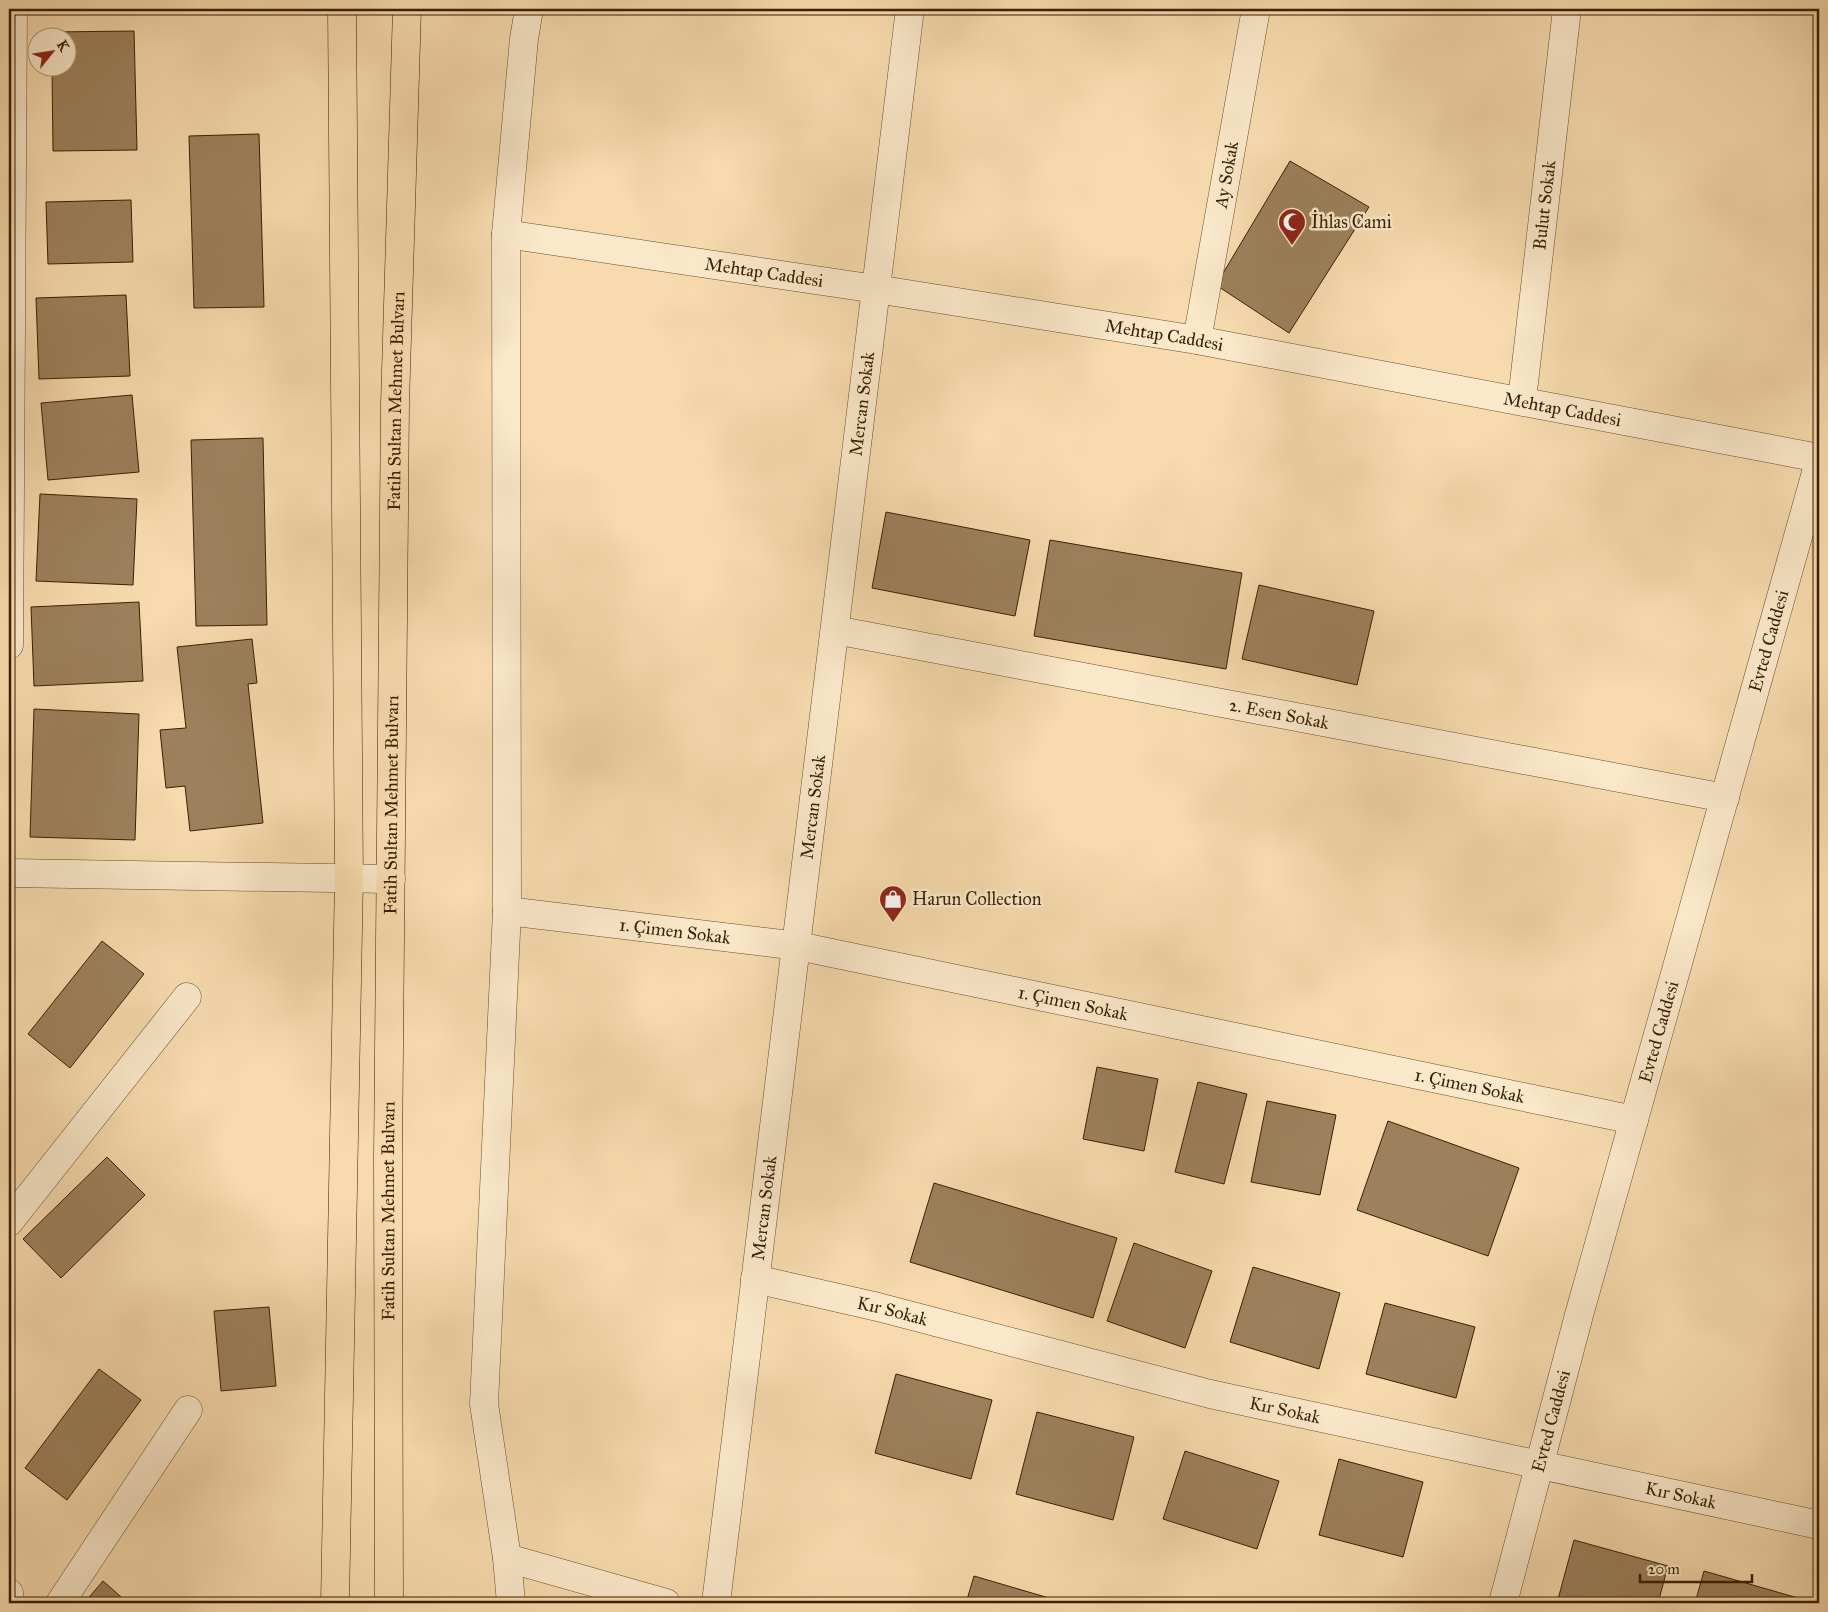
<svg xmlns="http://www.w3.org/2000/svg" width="1828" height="1612" viewBox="0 0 1828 1612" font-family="'IM FELL Great Primer',serif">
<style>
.building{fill:#9c815c;stroke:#391f03}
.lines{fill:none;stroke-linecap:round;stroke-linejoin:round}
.minor-casing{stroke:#684e2e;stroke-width:29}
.major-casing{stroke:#391f03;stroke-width:29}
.minor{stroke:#fae8ca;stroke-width:28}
.major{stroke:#f7dbae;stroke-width:28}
.labels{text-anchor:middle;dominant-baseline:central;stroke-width:5;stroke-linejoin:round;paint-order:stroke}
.street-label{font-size:18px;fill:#391f03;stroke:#fae8ca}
.poi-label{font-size:18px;fill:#391f03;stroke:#fae8ca;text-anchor:start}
</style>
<rect width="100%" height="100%" fill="#f7dbae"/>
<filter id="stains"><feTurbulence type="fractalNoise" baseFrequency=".004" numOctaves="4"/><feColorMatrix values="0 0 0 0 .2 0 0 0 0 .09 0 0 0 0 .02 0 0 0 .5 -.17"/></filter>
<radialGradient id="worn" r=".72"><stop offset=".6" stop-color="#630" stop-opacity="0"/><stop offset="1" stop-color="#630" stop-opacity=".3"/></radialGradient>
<path class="building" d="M 134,31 L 137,150 L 53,151 L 52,68 L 68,68 L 68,38 L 51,38 L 51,32 Z
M 259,134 L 264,307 L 194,308 L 189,136 Z
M 1290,161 L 1369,207 L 1289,333 L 1216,285 Z
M 131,200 L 133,262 L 48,264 L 46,202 Z
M 126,295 L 130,376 L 39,379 L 36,298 Z
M 132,395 L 139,472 L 48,480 L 41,403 Z
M 263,438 L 267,625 L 196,626 L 191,440 Z
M 40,494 L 137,499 L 133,585 L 36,581 Z
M 886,512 L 1030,540 L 1015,616 L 872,588 Z
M 1050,540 L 1242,573 L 1226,669 L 1034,636 Z
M 1259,585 L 1374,611 L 1357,685 L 1242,659 Z
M 139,602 L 143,681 L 34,686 L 31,607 Z
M 252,639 L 257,683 L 248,684 L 263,823 L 190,831 L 185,786 L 166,788 L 160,730 L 186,728 L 177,647 Z
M 34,709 L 139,714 L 135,840 L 30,837 Z
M 102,941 L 144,974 L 70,1068 L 28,1034 Z
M 1097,1067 L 1158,1079 L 1144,1151 L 1083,1139 Z
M 1198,1082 L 1247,1094 L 1224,1184 L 1175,1172 Z
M 1267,1101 L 1336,1115 L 1320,1195 L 1251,1182 Z
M 1388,1121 L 1519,1168 L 1488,1256 L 1357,1210 Z
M 107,1157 L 145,1195 L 61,1278 L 23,1239 Z
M 934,1183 L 1117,1238 L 1093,1318 L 910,1262 Z
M 1134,1243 L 1212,1271 L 1185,1348 L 1107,1321 Z
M 1253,1267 L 1340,1293 L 1319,1369 L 1230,1342 Z
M 1385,1303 L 1475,1327 L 1456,1398 L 1366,1374 Z
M 269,1307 L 276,1386 L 221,1391 L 214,1311 Z
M 99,1369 L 141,1400 L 67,1500 L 25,1468 Z
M 896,1374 L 992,1400 L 971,1479 L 875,1453 Z
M 1037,1412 L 1134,1437 L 1113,1520 L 1016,1494 Z
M 1185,1451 L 1279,1481 L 1257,1549 L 1163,1519 Z
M 1339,1459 L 1423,1482 L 1403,1557 L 1319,1535 Z
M 1574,1540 L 1668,1566 L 1658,1603 L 1557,1603 Z
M 1704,1571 L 1798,1598 L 1797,1603 L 1695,1603 Z
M 974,1576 L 1066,1603 L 966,1603 Z
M 103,1581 L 128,1603 L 84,1603 Z"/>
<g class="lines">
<g class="minor-casing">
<g id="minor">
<path id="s1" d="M 506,234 L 876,289 L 1197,340 L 1819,458"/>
<path id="s2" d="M 1197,340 L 1256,9"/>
<path id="s3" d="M 1522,400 L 1567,9"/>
<path id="s4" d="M 835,630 L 1725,798"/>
<path d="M 9,645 L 13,9"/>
<path d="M 9,873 L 391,879"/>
<path id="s5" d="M 507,911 L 798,946 L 1634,1120"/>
<path d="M 9,1222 L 187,997"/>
<path id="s6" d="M 755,1279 L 878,1307 L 1210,1394 L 1819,1525"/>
<path d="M 507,1558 L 666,1603"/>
<path d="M 9,1593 L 9,1603"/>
<path d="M 60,1603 L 188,1410"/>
<path d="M 511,1603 L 507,1558 L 484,1404 L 507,911 L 506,234 L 524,39 L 529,9"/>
<path id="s7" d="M 716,1603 L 910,9"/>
<path id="s8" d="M 1503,1603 L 1579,1315 L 1819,462"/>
</g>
</g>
<g class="major-casing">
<g id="major">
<path d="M 335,1603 L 349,878 L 342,9"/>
<path id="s9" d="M 389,1603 L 388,1158 L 395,404 L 407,9"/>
</g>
</g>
<use href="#minor" class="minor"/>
<use href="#major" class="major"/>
</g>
<defs>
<g id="mosque-pin" transform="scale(1.4375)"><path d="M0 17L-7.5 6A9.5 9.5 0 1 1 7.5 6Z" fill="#8f2418" stroke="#fae8ca"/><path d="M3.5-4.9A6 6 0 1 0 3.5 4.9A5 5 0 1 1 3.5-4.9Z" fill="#fff"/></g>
<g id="shop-pin" transform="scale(1.4375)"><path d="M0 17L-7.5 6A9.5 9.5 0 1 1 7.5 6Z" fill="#8f2418" stroke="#fae8ca"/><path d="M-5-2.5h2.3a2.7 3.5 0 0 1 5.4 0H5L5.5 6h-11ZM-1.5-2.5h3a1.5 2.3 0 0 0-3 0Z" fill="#fff"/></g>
</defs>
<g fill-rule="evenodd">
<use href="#mosque-pin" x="1292" y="222"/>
<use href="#shop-pin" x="893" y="899"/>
</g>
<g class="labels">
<g class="street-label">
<text stroke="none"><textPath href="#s2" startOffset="168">Ay Sokak</textPath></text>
<text stroke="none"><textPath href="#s3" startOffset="196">Bulut Sokak</textPath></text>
<text stroke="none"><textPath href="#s1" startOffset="261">Mehtap Caddesi</textPath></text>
<text stroke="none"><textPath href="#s1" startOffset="666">Mehtap Caddesi</textPath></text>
<text stroke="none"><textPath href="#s9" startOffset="1202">Fatih Sultan Mehmet Bulvarı</textPath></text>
<text stroke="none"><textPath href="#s7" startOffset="1208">Mercan Sokak</textPath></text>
<text stroke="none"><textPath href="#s1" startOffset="1071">Mehtap Caddesi</textPath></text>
<text stroke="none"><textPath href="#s8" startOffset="998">Evted Caddesi</textPath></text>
<text stroke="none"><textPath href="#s4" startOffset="452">2. Esen Sokak</textPath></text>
<text stroke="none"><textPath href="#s9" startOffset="798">Fatih Sultan Mehmet Bulvarı</textPath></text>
<text stroke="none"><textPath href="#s7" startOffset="802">Mercan Sokak</textPath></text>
<text stroke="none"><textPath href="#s5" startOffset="169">1. Çimen Sokak</textPath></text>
<text stroke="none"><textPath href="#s5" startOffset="574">1. Çimen Sokak</textPath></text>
<text stroke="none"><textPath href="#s8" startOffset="592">Evted Caddesi</textPath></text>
<text stroke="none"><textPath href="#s5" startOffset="979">1. Çimen Sokak</textPath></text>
<text stroke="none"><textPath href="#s7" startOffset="398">Mercan Sokak</textPath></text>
<text stroke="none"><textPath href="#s9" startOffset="392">Fatih Sultan Mehmet Bulvarı</textPath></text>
<text stroke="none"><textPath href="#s6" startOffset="141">Kır Sokak</textPath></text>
<text stroke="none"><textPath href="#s6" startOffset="546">Kır Sokak</textPath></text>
<text stroke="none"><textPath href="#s8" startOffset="188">Evted Caddesi</textPath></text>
<text stroke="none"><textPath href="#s6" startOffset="951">Kır Sokak</textPath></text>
</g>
<g class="poi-label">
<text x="1311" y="222">İhlas Cami</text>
<text x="912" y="899">Harun Collection</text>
</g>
</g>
<rect width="1828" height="1612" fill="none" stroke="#f7dbae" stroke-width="30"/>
<rect x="10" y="10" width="1808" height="1592" fill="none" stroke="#391f03" stroke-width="2.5"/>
<rect x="15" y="15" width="1798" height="1582" fill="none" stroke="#391f03"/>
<g transform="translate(52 52) rotate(60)"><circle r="24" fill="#fae8ca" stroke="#ad987a"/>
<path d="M0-4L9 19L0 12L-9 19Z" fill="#8f2418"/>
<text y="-8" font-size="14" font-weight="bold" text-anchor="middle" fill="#391f03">K</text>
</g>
<path d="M1640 1574v8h112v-8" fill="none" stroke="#391f03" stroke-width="2.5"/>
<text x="1648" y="1574" font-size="15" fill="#391f03" stroke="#fae8ca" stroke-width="4" paint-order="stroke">20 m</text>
<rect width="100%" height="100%" filter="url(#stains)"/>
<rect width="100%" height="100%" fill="url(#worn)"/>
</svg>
